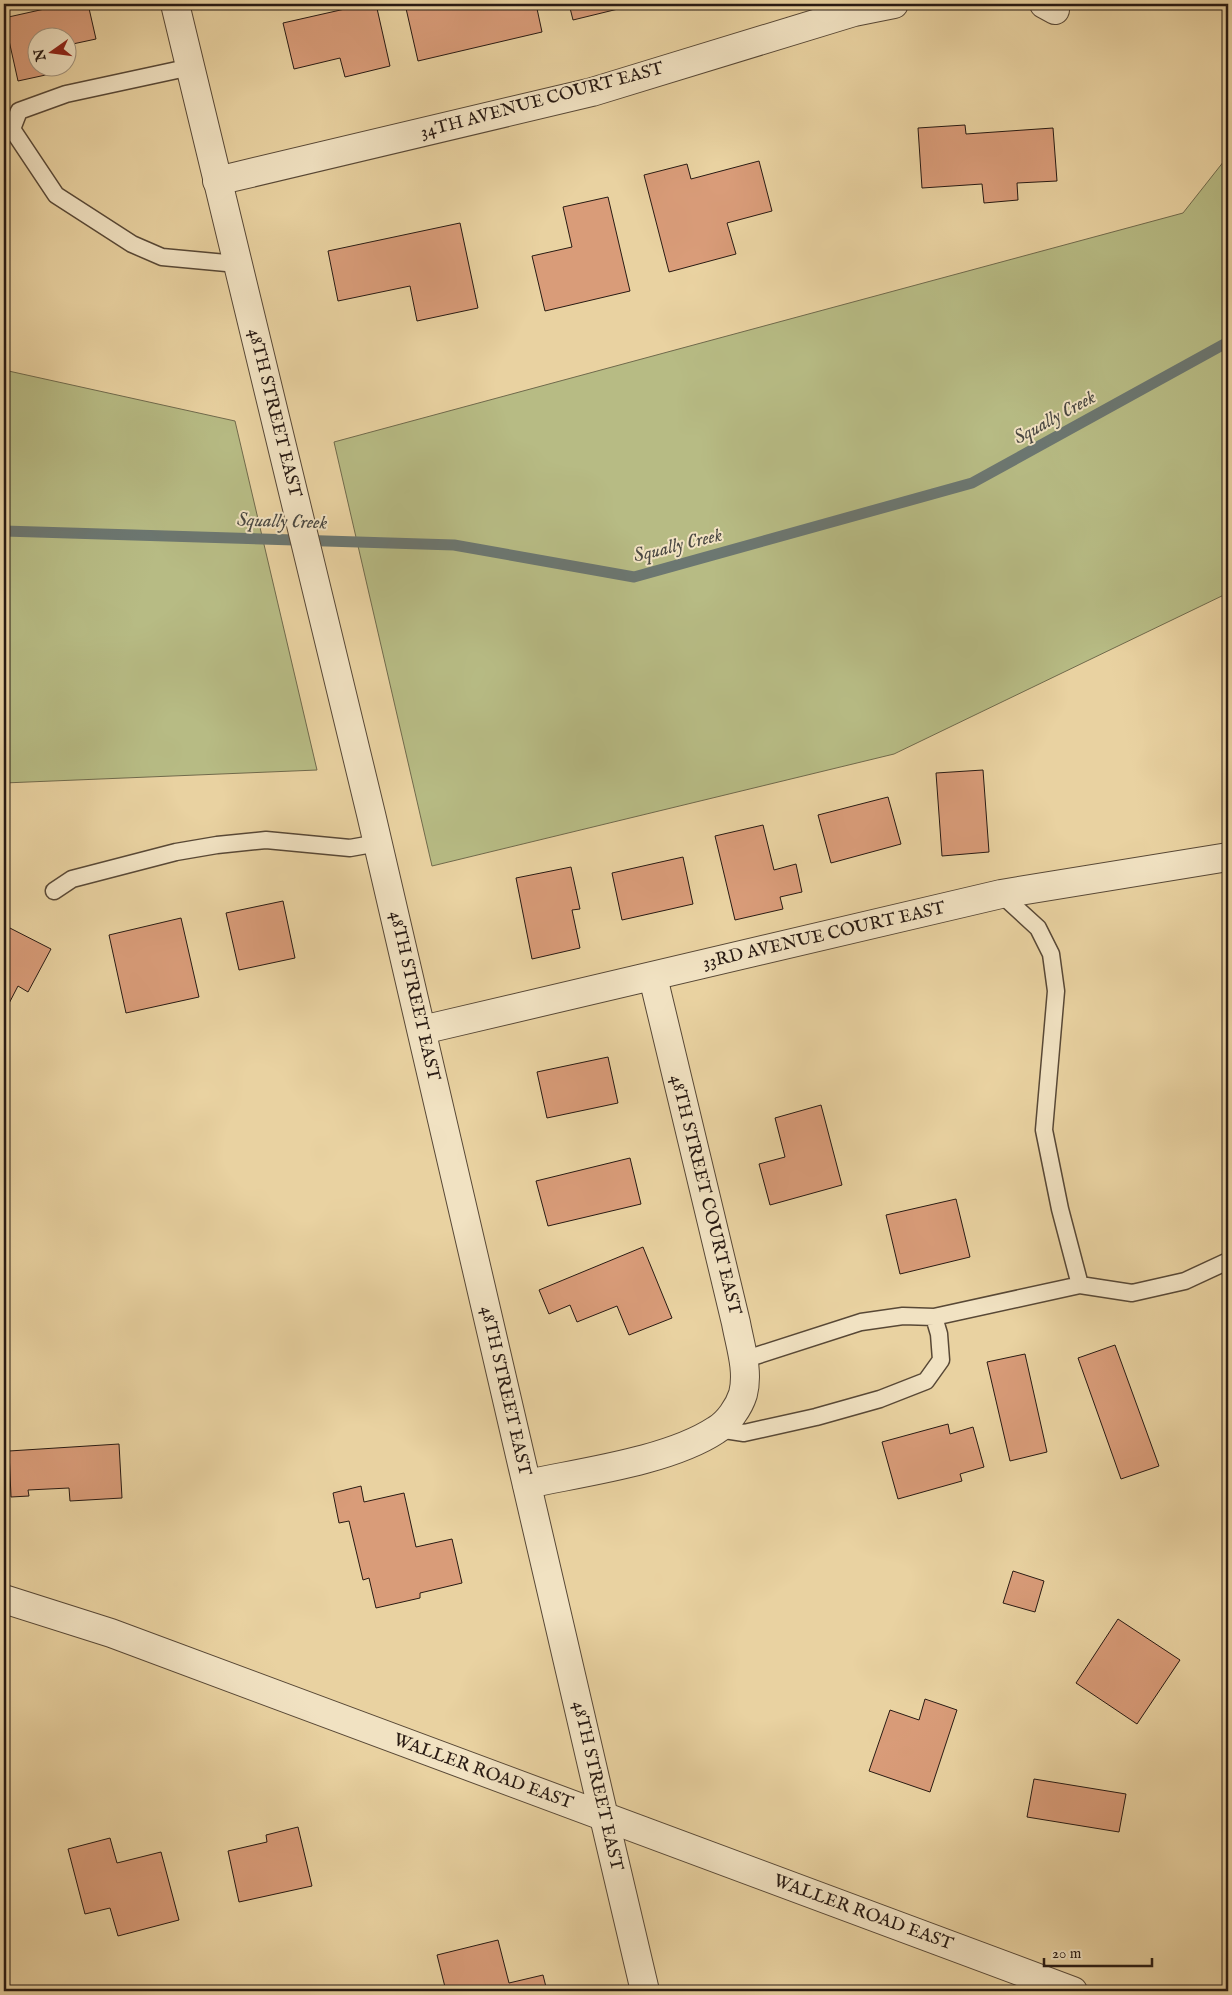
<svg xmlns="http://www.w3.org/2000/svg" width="1232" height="1995" viewBox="0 0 1232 1995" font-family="'IM FELL English',serif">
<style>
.green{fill:#b7bb84;stroke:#706a4c}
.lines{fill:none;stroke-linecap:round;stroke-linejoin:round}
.stream{stroke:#6c7771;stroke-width:11}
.building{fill:#d99c79;stroke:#281a13}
.service-casing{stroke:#584836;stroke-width:19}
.minor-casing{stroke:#584836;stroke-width:30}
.tertiary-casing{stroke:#584836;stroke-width:30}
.service{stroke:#f1e2c2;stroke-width:16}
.minor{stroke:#f1e2c2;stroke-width:28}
.tertiary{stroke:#f1e2c2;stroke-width:28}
.labels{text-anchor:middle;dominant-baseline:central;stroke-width:4;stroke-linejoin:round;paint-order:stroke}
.street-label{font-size:18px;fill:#281a13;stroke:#f1e2c2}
.water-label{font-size:19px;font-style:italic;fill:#4a4842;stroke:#f1e2c2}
</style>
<rect width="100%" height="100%" fill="#e9d2a1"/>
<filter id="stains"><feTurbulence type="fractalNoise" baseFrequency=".004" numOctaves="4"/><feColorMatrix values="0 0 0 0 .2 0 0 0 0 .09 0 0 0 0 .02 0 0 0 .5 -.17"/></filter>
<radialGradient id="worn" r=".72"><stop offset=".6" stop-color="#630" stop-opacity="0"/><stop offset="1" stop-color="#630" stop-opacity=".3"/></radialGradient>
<path class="green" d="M 1228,156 L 1228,593 L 894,754 L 432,866 L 334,442 L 1183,213 Z
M 4,370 L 235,421 L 317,770 L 4,783 Z"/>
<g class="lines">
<path class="stream" d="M 4,531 L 454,545 L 634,577 L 972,483 L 1228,342"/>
</g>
<path class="building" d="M 67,4 L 88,4 L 96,39 L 68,45 L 68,38 L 38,38 L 38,68 L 63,68 L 64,71 L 18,81 L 4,18 Z
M 367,4 L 376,4 L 390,66 L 345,77 L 340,58 L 294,69 L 283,23 Z
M 405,4 L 536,4 L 542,32 L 418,61 Z
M 569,4 L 617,4 L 618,9 L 573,20 Z
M 965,125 L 966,134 L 1053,128 L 1057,181 L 1017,183 L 1018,200 L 984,203 L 982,184 L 922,188 L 918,128 Z
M 759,161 L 772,211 L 727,223 L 736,254 L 669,272 L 644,175 L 687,164 L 691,179 Z
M 608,197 L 630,291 L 545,311 L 532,256 L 572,247 L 563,207 Z
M 460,223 L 478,308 L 417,321 L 410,286 L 338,301 L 328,251 Z
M 983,770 L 989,852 L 942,856 L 936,773 Z
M 888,797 L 901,844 L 831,863 L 818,815 Z
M 763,825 L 774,870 L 796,864 L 802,892 L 780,897 L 783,909 L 735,920 L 715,836 Z
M 683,857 L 693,904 L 622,920 L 612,873 Z
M 571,867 L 580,909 L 572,910 L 580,948 L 532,959 L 516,878 Z
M 283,901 L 295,958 L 239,970 L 226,913 Z
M 181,918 L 199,997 L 126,1013 L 109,935 Z
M 4,925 L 51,949 L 28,992 L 18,986 L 4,1013 Z
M 608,1057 L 618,1103 L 547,1118 L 537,1072 Z
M 821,1105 L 842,1185 L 770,1205 L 759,1164 L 785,1157 L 775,1118 Z
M 630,1158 L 641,1204 L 548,1226 L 536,1181 Z
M 956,1199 L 970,1257 L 900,1274 L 886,1215 Z
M 643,1247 L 672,1318 L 629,1335 L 617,1306 L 577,1322 L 570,1305 L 549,1314 L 539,1290 Z
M 1115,1345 L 1159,1466 L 1121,1479 L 1078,1358 Z
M 1025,1354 L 1047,1452 L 1010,1461 L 987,1362 Z
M 948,1424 L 950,1434 L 973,1427 L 984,1467 L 960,1474 L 962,1481 L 898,1499 L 882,1442 Z
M 119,1444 L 122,1498 L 70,1501 L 69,1488 L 28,1490 L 29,1496 L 11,1497 L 9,1451 Z
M 361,1486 L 364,1502 L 404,1493 L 416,1547 L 452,1539 L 462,1583 L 420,1593 L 420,1598 L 376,1608 L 369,1578 L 363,1580 L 349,1521 L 339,1523 L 333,1493 Z
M 1013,1571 L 1044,1581 L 1035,1612 L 1003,1603 Z
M 1118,1619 L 1180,1660 L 1137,1724 L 1076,1683 Z
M 925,1699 L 957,1710 L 930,1792 L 869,1771 L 890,1710 L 919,1720 Z
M 1034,1779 L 1126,1794 L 1119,1832 L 1027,1817 Z
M 298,1827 L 312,1886 L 239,1902 L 228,1851 L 267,1842 L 266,1835 Z
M 110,1838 L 117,1863 L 161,1852 L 179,1920 L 118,1936 L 110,1908 L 85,1914 L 68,1849 Z
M 498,1940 L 509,1983 L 543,1975 L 547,1991 L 446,1991 L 437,1955 Z"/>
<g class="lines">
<g class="service-casing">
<path id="service" d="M 191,67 L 66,94 L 19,111 L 12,129 L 56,195 L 132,244 L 162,257 L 237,264
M 54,891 L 72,879 L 176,852 L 217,845 L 266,840 L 350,848 L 378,843
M 1001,894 L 1038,928 L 1051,954 L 1056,991 L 1044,1130 L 1060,1209 L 1080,1285
M 934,1317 L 1080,1285 L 1132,1293 L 1185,1281 L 1228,1261
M 718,1429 L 744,1433 L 816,1417 L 880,1399 L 926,1381 L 941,1360 L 939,1334 L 934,1317 L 903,1316 L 861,1322 L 743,1360"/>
</g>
<g class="minor-casing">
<path id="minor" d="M 1044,4 L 1055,10
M 217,181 L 592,92 L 854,12 L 894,4
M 422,1030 L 1001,894 L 1228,857
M 527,1484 C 583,1472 669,1461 716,1430 C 728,1423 739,1407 743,1394 C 749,1371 740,1345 736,1323 L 653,977
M 604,1817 L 645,1991"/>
</g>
<g class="tertiary-casing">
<path id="tertiary" d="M 175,4 L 371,814 L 604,1817
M 4,1599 L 111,1633 L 1073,1991"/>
</g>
<use href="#service" class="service"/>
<use href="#minor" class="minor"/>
<use href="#tertiary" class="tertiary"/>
</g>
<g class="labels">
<g class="street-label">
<text transform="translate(542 101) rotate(-15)">34TH AVENUE COURT EAST</text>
<text transform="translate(274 413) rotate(76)">48TH STREET EAST</text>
<text transform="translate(824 936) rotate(-13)">33RD AVENUE COURT EAST</text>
<text transform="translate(414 996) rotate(77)">48TH STREET EAST</text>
<text transform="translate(705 1195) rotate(76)">48TH STREET COURT EAST</text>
<text transform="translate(505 1391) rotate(77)">48TH STREET EAST</text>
<text transform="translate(483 1772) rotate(20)">WALLER ROAD EAST</text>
<text transform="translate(597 1786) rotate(77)">48TH STREET EAST</text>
<text transform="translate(863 1913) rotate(20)">WALLER ROAD EAST</text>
</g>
<g class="water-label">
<text transform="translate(1055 418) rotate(-29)">Squally Creek</text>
<text transform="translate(282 522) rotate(2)">Squally Creek</text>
<text transform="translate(678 546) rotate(-14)">Squally Creek</text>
</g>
</g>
<rect width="1232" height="1995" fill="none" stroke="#e9d2a1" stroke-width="20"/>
<rect x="5" y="5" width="1222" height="1985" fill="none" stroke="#281a13" stroke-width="2.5"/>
<rect x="10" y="10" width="1212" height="1975" fill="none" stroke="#281a13"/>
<g transform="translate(52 52) rotate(256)"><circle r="24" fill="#f1e2c2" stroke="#a1927c"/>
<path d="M0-4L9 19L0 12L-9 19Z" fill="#8f2418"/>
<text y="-8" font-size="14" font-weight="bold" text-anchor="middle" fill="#281a13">N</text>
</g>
<path d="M1044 1958v8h108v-8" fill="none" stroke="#281a13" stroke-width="2.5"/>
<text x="1052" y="1958" font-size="15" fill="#281a13" stroke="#f1e2c2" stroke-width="4" paint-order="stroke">20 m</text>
<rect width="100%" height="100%" filter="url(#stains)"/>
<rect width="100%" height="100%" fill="url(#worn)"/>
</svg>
